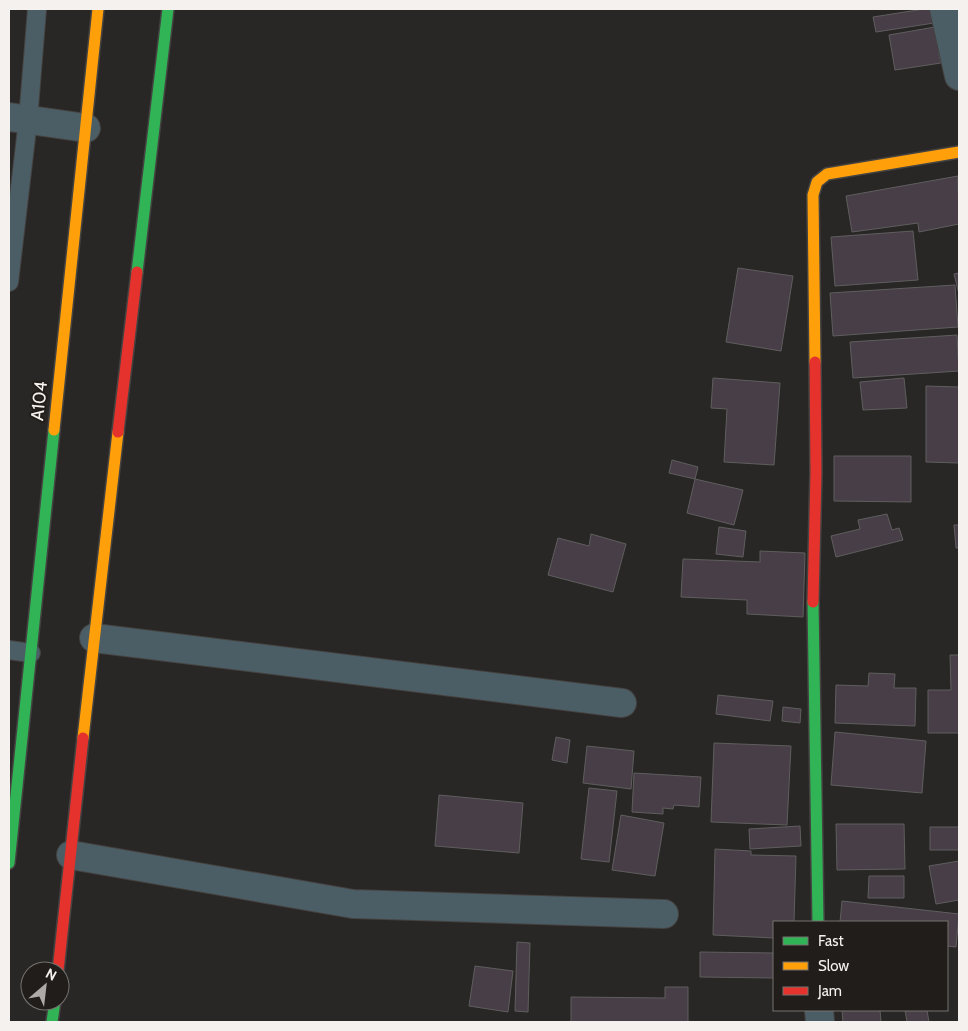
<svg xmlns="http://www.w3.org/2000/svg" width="968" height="1031" viewBox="0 0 968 1031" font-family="Cabin,sans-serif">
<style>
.building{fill:#483e47;stroke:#5f5e5e}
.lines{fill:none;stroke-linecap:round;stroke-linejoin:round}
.lane-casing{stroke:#454342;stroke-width:20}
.street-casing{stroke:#454342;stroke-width:30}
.fast-casing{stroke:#454342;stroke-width:14}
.slow-casing{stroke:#454342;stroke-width:14}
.jam-casing{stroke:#454342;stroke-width:14}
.lane{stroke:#4c5e65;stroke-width:18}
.street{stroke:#4c5e65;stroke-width:28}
.fast{stroke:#30b455;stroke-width:11}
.slow{stroke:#ff9f0a;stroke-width:11}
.jam{stroke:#e5322d;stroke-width:11}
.labels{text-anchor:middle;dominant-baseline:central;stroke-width:4;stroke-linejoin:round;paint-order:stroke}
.street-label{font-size:18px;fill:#f4f1ef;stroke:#211d1a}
</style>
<rect width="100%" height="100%" fill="#292725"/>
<path class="building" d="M 924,9 L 932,9 L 934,23 L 876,32 L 873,17 Z
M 935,27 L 944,53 L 939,54 L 941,63 L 895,70 L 889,35 Z
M 958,176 L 959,224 L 919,232 L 918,223 L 852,232 L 846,196 Z
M 913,231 L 918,280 L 835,286 L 831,237 Z
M 738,268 L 793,276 L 781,351 L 726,342 Z
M 959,273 L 959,294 L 954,274 Z
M 955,285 L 958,327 L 833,336 L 830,293 Z
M 957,335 L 959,371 L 853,378 L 850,342 Z
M 713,378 L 780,383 L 774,465 L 724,462 L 727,409 L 711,408 Z
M 904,378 L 907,408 L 863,410 L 860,382 Z
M 926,386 L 959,387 L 959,463 L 926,462 Z
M 834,456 L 911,456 L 911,502 L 834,501 Z
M 672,460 L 698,467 L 695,479 L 669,473 Z
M 695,479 L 743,490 L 734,525 L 687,513 Z
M 887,514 L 892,530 L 899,528 L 903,540 L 836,557 L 831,536 L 860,529 L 858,520 Z
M 954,525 L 959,525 L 959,548 L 956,548 Z
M 719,527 L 746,531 L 743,557 L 716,554 Z
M 591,534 L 626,544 L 613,592 L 548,575 L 558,538 L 589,546 Z
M 760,551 L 805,553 L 803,617 L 747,614 L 747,600 L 681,597 L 683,559 L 760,562 Z
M 950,655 L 959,655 L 959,733 L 928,733 L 928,690 L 951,690 Z
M 869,673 L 895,674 L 894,688 L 916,688 L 915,726 L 835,723 L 836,685 L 868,686 Z
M 718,695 L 773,701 L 770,721 L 716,714 Z
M 783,707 L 801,709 L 800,723 L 782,721 Z
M 835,732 L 926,741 L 922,793 L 831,785 Z
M 556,737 L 570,740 L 567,763 L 552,760 Z
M 714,743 L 791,746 L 787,825 L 711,822 Z
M 587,746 L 634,751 L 631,789 L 583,783 Z
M 634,773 L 701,777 L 699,807 L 674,805 L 673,809 L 663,808 L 663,814 L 632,812 Z
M 589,788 L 617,791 L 609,862 L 581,859 Z
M 439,795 L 523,803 L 519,853 L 435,846 Z
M 621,815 L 664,823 L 655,876 L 612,870 Z
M 836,824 L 904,824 L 905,869 L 837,870 Z
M 800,826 L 801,846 L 750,849 L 749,829 Z
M 930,827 L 959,827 L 959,850 L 930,850 Z
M 715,849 L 751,851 L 751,855 L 796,856 L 794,922 L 774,922 L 774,938 L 713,935 Z
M 959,861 L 959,900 L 936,904 L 929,866 Z
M 869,876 L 904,876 L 904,898 L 868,898 Z
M 842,901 L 959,914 L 956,947 L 947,946 L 947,922 L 840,922 Z
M 517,942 L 530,943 L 528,1012 L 515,1011 Z
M 700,952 L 774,953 L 774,978 L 700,977 Z
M 475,966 L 513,971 L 508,1012 L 469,1006 Z
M 665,987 L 688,987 L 688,1022 L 571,1022 L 571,997 L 665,998 Z
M 842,1010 L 880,1010 L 881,1022 L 843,1022 Z
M 905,1010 L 927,1010 L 929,1022 L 907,1022 Z"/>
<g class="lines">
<g class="lane-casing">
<path id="lane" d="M 9,282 L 28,120 L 37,9
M 9,650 L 31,653"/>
</g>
<g class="street-casing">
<path id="street" d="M 944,9 L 959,76
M 9,117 L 86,128
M 94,638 L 622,703
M 71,855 L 353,904 L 664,914
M 819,1010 L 820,1022"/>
</g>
<g class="fast-casing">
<path id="fast" d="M 137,272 L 168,9
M 813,602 L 818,922
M 9,863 L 54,430
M 52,1022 L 55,1001"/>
</g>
<g class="slow-casing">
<path id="slow" d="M 815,362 L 813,195 L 817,182 L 827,174 L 959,152
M 54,430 L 98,9
M 83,738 L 118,432"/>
</g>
<g class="jam-casing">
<path id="jam" d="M 118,432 L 137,272
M 813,602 L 816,472 L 815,362
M 58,971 L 83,738"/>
</g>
<use href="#lane" class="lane"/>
<use href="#street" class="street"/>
<use href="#fast" class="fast"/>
<use href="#slow" class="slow"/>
<use href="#jam" class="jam"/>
</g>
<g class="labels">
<g class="street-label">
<text transform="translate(39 401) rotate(-84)">A104</text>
</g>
</g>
<rect width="968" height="1031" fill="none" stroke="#f4f1ef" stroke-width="20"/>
<rect x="773" y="921" width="175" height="90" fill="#211d1a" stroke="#75726f"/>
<rect x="783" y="937" width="25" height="8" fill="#30b455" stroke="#75726f"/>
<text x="818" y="946" font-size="15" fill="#f4f1ef">Fast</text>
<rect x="783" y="962" width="25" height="8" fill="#ff9f0a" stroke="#75726f"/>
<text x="818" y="971" font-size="15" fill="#f4f1ef">Slow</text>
<rect x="783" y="987" width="25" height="8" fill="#e5322d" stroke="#75726f"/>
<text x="818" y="996" font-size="15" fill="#f4f1ef">Jam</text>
<g transform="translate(45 986) rotate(28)"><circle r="24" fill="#211d1a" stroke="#75726f"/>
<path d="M0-4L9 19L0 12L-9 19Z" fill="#adaaa8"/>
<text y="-8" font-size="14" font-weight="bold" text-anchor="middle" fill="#f4f1ef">N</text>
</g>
</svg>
